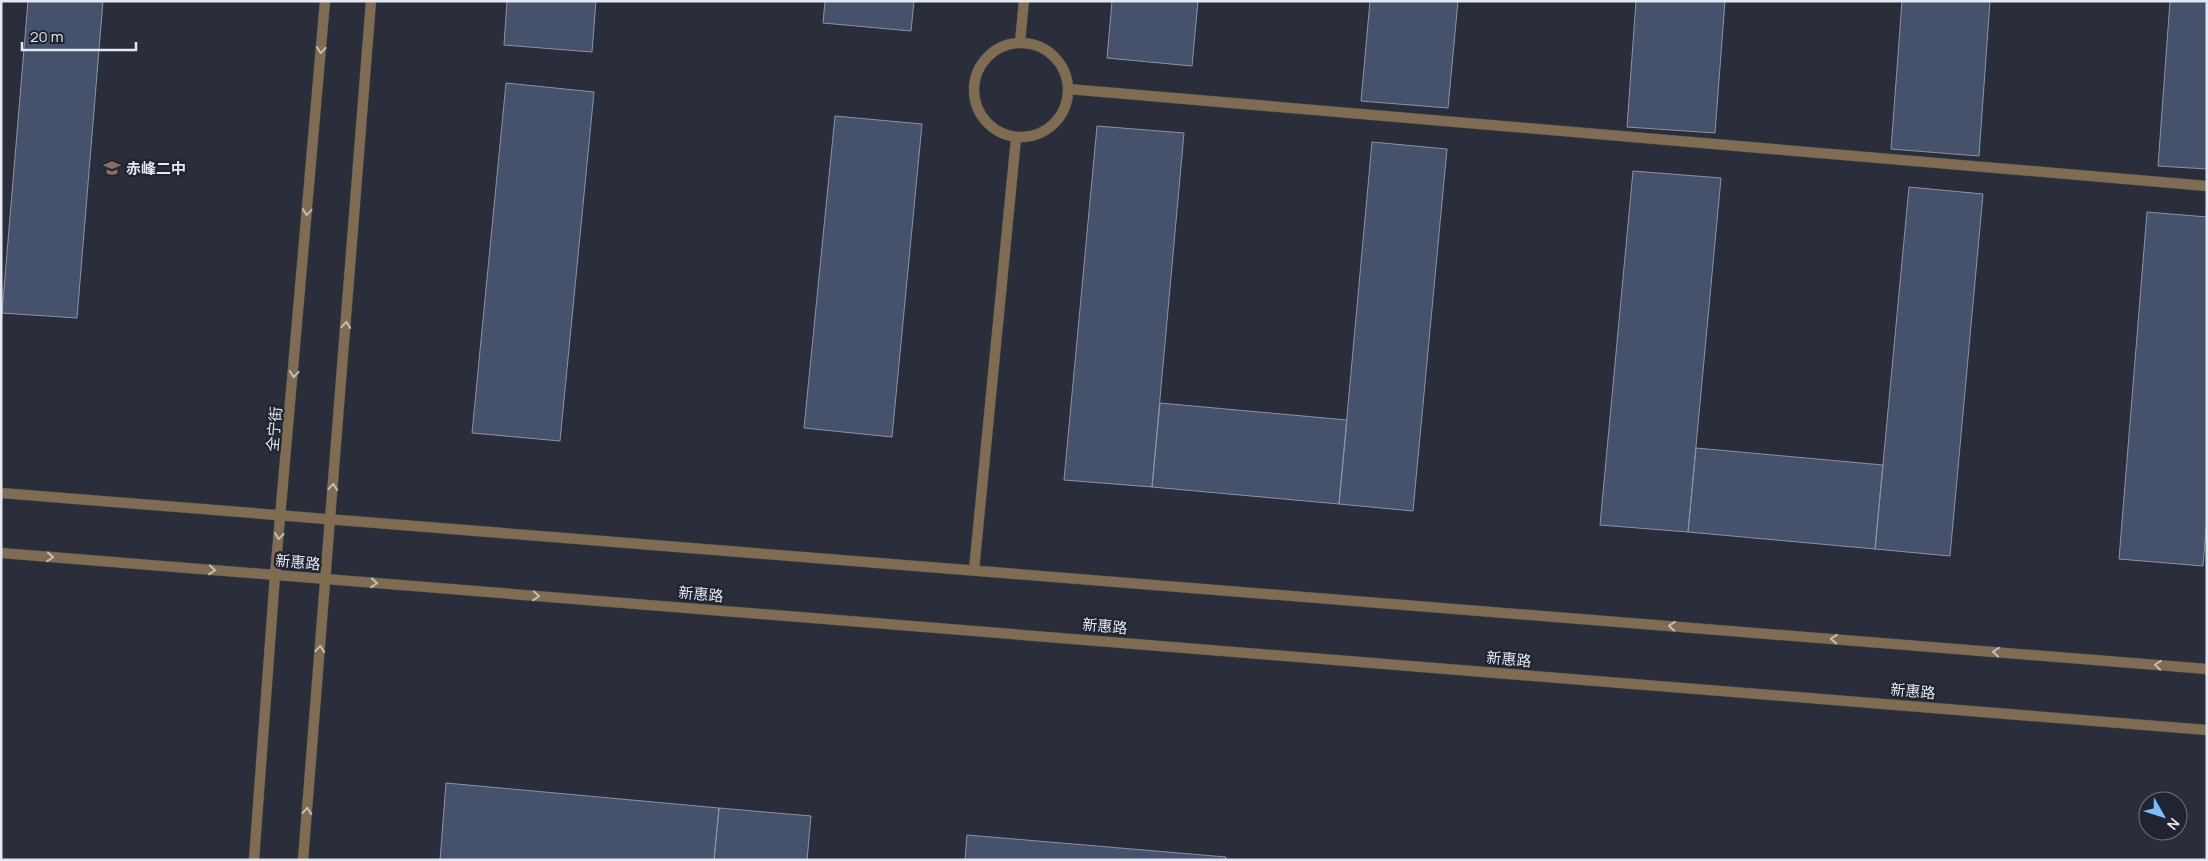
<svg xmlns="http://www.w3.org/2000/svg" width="2208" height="861" viewBox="0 0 2208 861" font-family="Manrope,'Noto Sans SC',sans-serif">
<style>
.building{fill:#46516c;stroke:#8d93a2}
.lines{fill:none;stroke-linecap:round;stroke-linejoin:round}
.service-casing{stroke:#474c57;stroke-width:11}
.tertiary-casing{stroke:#474c57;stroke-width:11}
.service{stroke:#806c50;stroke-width:10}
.tertiary{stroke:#806c50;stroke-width:10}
.oneway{stroke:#c1bdb8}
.labels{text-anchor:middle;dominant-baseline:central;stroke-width:4.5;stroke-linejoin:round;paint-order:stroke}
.poi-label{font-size:15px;font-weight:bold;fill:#e4e8f0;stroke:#1f2430;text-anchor:start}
.street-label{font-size:15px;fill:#e4e8f0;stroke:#1f2430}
</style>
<rect width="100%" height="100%" fill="#292e3a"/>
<path class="building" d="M 28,1 L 103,1 L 77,318 L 2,313 Z
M 507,1 L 596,1 L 592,52 L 504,45 Z
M 825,1 L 914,1 L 911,31 L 823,23 Z
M 1112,1 L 1198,1 L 1192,66 L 1107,58 Z
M 1370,1 L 1458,1 L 1448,108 L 1361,101 Z
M 1636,1 L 1725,1 L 1715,133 L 1627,127 Z
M 1902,1 L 1990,1 L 1979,156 L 1891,149 Z
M 2170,1 L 2207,1 L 2207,169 L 2158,166 Z
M 506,83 L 594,92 L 560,441 L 472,433 Z
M 835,116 L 922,124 L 892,437 L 804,428 Z
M 1097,126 L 1184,133 L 1152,487 L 1064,480 Z
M 1372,142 L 1447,149 L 1413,511 L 1339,504 Z
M 1633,171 L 1721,178 L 1688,532 L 1600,525 Z
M 1909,187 L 1983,194 L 1950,556 L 1875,549 Z
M 2147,212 L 2207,217 L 2207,517 L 2203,566 L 2119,559 Z
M 1160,403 L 1347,420 L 1339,504 L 1152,487 Z
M 1696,448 L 1883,465 L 1875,549 L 1688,532 Z
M 446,783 L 719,808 L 714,860 L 440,860 Z
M 719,808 L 811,816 L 807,860 L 714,860 Z
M 967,835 L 1226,857 L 1226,860 L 965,860 Z"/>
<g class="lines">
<g class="service-casing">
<path id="service" d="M 1020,42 L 1024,1
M974 90a47 47 0 1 1 94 0a47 47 0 1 1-94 0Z
M 1068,89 L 2207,186
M 974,570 L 1016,138"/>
</g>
<g class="tertiary-casing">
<path id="tertiary" d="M 1,493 L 2207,669
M 1,553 L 2207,730
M 254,860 L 275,575 L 325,1
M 303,860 L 371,1"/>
</g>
<use href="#service" class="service"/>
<use href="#tertiary" class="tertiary"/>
</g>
<defs><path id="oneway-chevron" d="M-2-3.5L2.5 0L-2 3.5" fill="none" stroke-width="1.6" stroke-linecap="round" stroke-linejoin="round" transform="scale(1.25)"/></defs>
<g class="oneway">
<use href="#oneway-chevron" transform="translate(321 50) rotate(95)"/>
<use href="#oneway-chevron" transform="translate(307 212) rotate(95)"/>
<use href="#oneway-chevron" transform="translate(346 325) rotate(-85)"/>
<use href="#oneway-chevron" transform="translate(294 374) rotate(95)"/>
<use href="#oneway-chevron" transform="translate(333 487) rotate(-85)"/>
<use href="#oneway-chevron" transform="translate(279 536) rotate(96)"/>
<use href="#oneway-chevron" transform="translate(50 557) rotate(5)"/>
<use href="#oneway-chevron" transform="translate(212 570) rotate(5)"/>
<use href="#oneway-chevron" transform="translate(374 583) rotate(5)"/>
<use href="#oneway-chevron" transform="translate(536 596) rotate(5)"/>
<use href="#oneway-chevron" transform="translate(1672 626) rotate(-175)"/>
<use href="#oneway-chevron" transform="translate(1834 639) rotate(-175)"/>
<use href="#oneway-chevron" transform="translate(320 649) rotate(-85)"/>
<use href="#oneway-chevron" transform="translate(1996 652) rotate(-175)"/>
<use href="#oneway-chevron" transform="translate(2158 665) rotate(-175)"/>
<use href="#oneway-chevron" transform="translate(307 811) rotate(-85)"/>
</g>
<defs>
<g id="school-bare" transform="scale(1.35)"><path d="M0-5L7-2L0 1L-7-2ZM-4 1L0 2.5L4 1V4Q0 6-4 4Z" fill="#8d6e63" stroke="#1f2430" stroke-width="2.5" paint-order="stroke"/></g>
</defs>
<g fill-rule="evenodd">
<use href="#school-bare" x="112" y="168"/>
</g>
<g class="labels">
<g class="poi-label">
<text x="126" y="168">赤峰二中</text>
</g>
<g class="street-label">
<text transform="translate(274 429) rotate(-85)">全宁街</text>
<text transform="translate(298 562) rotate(5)">新惠路</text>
<text transform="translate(701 594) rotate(5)">新惠路</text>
<text transform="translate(1105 626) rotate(5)">新惠路</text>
<text transform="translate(1509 659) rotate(5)">新惠路</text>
<text transform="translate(1913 691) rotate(5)">新惠路</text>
</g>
</g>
<rect width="2208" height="861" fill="none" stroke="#e4e8f0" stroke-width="5"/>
<g transform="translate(2163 816) rotate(129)"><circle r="24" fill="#1f2430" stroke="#6e727d"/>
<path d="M0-4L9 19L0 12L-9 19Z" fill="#7cbef9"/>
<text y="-8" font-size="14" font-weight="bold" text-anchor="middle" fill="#e4e8f0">N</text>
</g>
<path d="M22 42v8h114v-8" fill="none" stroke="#e4e8f0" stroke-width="2.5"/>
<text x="30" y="42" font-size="15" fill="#e4e8f0" stroke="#1f2430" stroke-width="4" paint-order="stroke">20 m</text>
</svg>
